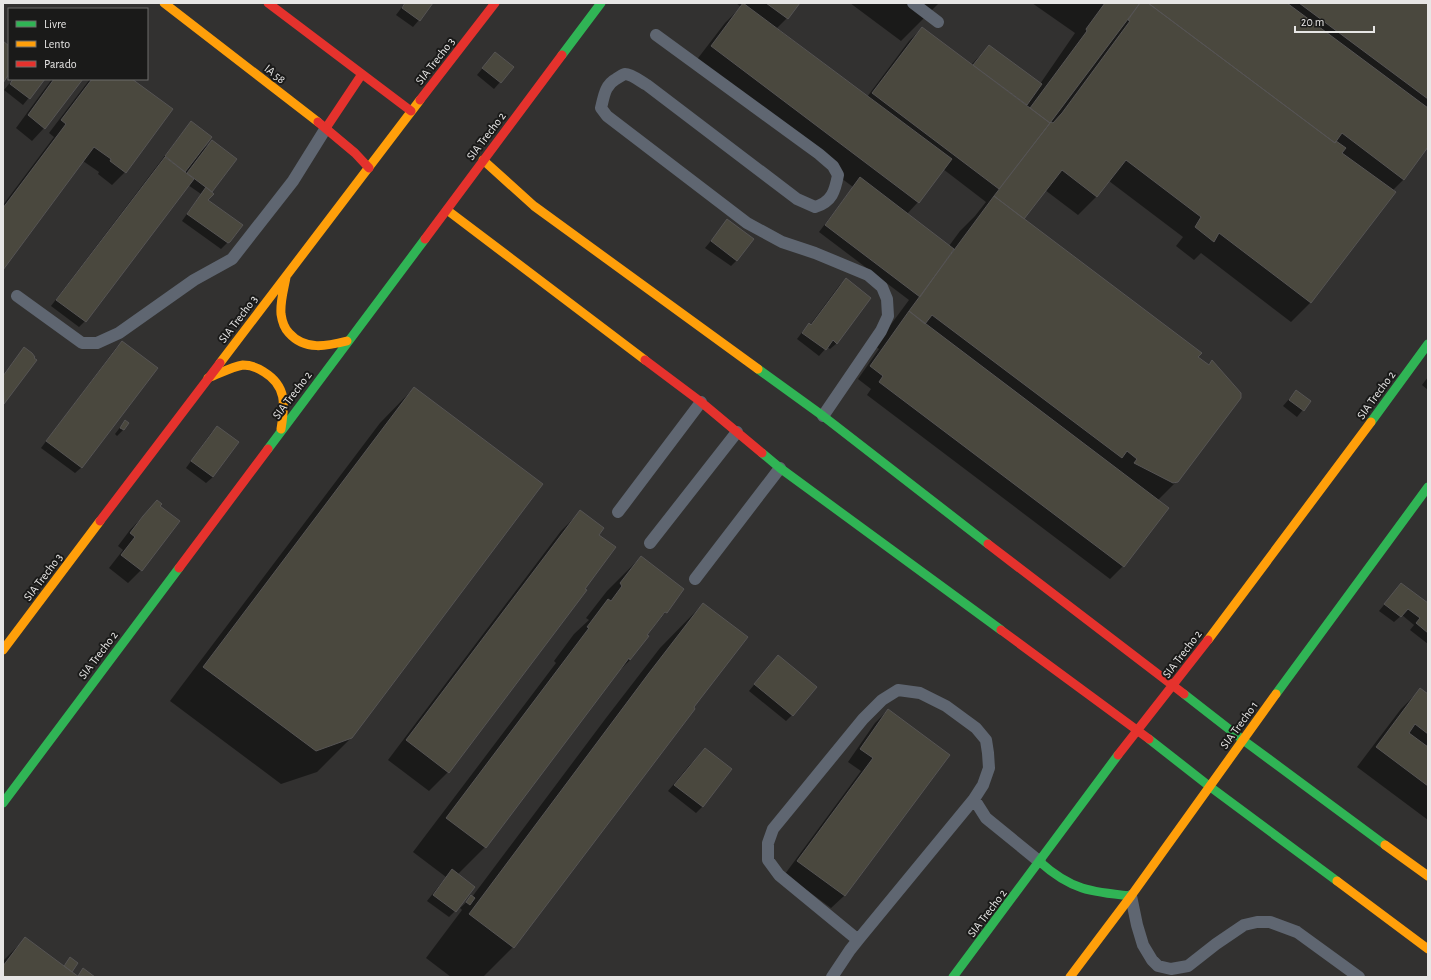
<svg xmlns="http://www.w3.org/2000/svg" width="1431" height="980" viewBox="0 0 1431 980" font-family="'Alegreya Sans',sans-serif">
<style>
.shadow{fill:#0007;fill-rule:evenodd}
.building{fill:#4a483e;stroke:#565454}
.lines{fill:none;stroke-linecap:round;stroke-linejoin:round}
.lane{stroke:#5f6671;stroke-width:12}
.fast{stroke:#30b455;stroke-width:9}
.slow{stroke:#ff9f0a;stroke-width:9}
.jam{stroke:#e5322d;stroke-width:9}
.labels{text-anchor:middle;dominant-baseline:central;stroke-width:4;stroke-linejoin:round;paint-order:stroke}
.street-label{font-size:12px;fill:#e7e6e5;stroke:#1a1a19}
</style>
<rect width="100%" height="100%" fill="#323130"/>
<path class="shadow" d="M 405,3 L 432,3 L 419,20 L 413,27 L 396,15 Z
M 736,3 L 798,3 L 787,18 L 777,28 L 867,97 L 909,41 L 922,28 L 971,65 L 989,46 L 1040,84 L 1075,33 L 1032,3 L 1139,3 L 1140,4 L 1141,3 L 1428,3 L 1428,146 L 1404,179 L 1392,191 L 1394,192 L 1310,303 L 1291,322 L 1201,253 L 1194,260 L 1176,246 L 1183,237 L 1109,181 L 1097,196 L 1078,215 L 1045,190 L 1023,219 L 1197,357 L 1208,365 L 1212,362 L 1177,481 L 1158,500 L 1123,566 L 1110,579 L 867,395 L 871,389 L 858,379 L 879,349 L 875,346 L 909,300 L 819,232 L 853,187 L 692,66 L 725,23 L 741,7 ZM 943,169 L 986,202 L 975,216 L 960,231 L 949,246 L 907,214 L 918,202 Z
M 850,3 L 939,3 L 901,41 Z
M 495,53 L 513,67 L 494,89 L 477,75 Z
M 13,79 L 44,79 L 23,105 L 4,90 Z
M 52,79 L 82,79 L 44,128 L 32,141 L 16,128 Z
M 90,79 L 130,79 L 125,172 L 112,185 L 98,174 L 99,172 L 83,161 L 3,269 L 3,205 L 54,137 L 49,133 Z
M 191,123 L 202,150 L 212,141 L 235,159 L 210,192 L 207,200 L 229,241 L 221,249 L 182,221 L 201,194 L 188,185 L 85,321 L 79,327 L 51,306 L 185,129 Z
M 728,220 L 737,260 L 731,266 L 705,248 Z
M 846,279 L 837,343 L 830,349 L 827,347 L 819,356 L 797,339 L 803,331 L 810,325 L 839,286 Z
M 122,342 L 82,467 L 75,473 L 41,448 L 116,348 Z
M 24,349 L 36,360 L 3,403 L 3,375 Z
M 1428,377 L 1428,390 L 1422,385 Z
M 414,388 L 352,737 L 317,772 L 281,784 L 170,701 L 380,423 Z
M 1296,391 L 1310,401 L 1297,417 L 1283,406 Z
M 125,421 L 128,423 L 123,430 L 117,436 L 115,434 Z
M 217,427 L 238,442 L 213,477 L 206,483 L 186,468 L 211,433 Z
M 157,502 L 141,570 L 128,583 L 109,568 L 123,550 L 118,546 L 130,530 Z
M 580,512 L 597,535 L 448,772 L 429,791 L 388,760 L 561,531 Z
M 641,557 L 666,612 L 646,635 L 647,636 L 630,660 L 616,674 L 485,847 L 457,875 L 455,911 L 449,917 L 427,901 L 446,877 L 413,852 L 556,663 L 554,661 L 574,634 L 589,620 L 586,618 L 607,591 Z
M 1401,584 L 1428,604 L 1428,644 L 1410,630 L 1414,625 L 1402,615 L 1394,622 L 1379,611 Z
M 703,604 L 692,707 L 694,709 L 513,947 L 483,977 L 451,977 L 426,958 L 462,910 L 460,908 L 472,897 L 606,718 L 660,648 Z
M 772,663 L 792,715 L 786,721 L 749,691 Z
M 1420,690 L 1428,695 L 1428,820 L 1357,767 L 1401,709 Z
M 888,710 L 948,756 L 844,896 L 831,908 L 785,874 L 861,771 L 848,762 L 875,723 Z
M 705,749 L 703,806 L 696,813 L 668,791 L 688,767 Z
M 26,938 L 63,966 L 71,958 L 70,972 L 77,977 L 83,970 L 93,977 L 3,977 L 3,961 Z"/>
<path class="building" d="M 405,3 L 433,3 L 420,21 L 402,8 Z
M 743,3 L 952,159 L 919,203 L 711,46 Z
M 766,3 L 800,3 L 788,19 Z
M 1105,3 L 1140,3 L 1050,123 L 1030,108 L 1087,31 L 1086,29 Z
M 1140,3 L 1148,3 L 1335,143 L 1336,141 L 1346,148 L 1342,153 L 1396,192 L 1311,303 L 1219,233 L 1214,242 L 1195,227 L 1201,217 L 1126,160 L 1097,197 L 1062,170 L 1024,219 L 994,196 L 1050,123 L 1051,122 L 1053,123 L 1062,113 L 1130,21 L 1128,20 Z
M 1148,3 L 1287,3 L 1428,108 L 1428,147 L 1404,180 L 1342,133 L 1335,143 Z
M 1299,3 L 1428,3 L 1428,99 Z
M 922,27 L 1050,123 L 999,189 L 872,93 Z
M 3,41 L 9,46 L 9,74 L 3,83 Z
M 989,45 L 1042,84 L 1027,105 L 973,65 Z
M 495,52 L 514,67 L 501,83 L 482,68 Z
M 13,79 L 45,79 L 30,99 L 10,84 Z
M 54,79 L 83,79 L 45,129 L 28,115 Z
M 92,79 L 132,79 L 173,109 L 126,173 L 110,161 L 111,159 L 94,147 L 3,270 L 3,208 L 66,124 L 61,120 Z
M 191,121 L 212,137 L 185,172 L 165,156 Z
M 212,140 L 237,159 L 212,192 L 187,173 Z
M 165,157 L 194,179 L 86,322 L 56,300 Z
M 860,177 L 954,249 L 920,297 L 825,225 Z
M 206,187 L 214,194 L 208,200 L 243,225 L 230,242 L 228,243 L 187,214 Z
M 994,196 L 1202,353 L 1198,357 L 1209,365 L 1212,360 L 1241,393 L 1241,398 L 1178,482 L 1173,483 L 1134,463 L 1137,459 L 1127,451 L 1122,458 L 932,315 L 925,324 L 909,311 Z
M 727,219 L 754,239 L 737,261 L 711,241 Z
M 846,278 L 871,298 L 837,344 L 833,340 L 826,350 L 802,333 L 809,323 L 811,325 Z
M 909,311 L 1169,508 L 1124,567 L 879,382 L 883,376 L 870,366 Z
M 122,341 L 158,368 L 82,468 L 46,441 Z
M 24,347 L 32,353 L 35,357 L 34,358 L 37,360 L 4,404 L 3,376 Z
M 414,387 L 543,484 L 352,738 L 316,751 L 203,667 Z
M 1296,390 L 1311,401 L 1304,411 L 1289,400 Z
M 125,420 L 129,423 L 124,430 L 120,428 Z
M 217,426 L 239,442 L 213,477 L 191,461 Z
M 157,500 L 162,504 L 160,506 L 180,521 L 142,571 L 121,555 L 135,537 L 130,533 L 143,516 Z
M 580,510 L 604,528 L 599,535 L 616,547 L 585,589 L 587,590 L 449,773 L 406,740 Z
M 641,556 L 684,589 L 667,613 L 665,612 L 647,635 L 649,636 L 630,660 L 629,658 L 486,848 L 446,818 L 589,628 L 587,627 L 608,599 L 611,601 L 622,586 L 620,583 Z
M 1401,583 L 1428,603 L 1428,633 L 1416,623 L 1420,618 L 1408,609 L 1401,617 L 1384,604 Z
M 703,603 L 748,637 L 694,707 L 695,709 L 514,948 L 469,914 L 649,673 Z
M 778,655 L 817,687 L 793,716 L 754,684 Z
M 1420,688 L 1428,694 L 1428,734 L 1415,724 L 1409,733 L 1428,747 L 1428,786 L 1376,747 Z
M 888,709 L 950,755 L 845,896 L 797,861 L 873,758 L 860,749 Z
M 705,748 L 732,769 L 703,807 L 674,785 Z
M 452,869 L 475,887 L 456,912 L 433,895 Z
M 471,895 L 475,898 L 470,905 L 466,902 Z
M 25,937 L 64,966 L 79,977 L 3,977 L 3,966 Z
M 70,957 L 78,963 L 72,972 L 64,966 Z
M 83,968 L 95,977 L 78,976 Z"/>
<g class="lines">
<path class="lane" d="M 913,3 L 938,22
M 656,35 L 819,154 L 833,166 L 838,175 C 835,191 832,202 815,207 L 797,199 L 647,85 C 641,82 632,74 625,74 C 622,75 619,77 616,79 C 605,85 604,96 601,108 L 607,116 L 747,223 L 782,242 L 815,253 L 868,275 L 882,287 L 887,299 L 888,316 L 881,331 L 823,416
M 17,296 L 82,343 L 97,343 L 119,333 L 194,280 L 232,259 L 293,181 L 326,128
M 618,512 L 701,402
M 650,543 L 737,432
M 695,579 L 780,468
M 1131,896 L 1137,925 L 1143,945 L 1152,960 L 1158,966 L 1171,969 L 1188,966 L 1216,944 L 1244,925 L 1257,922 L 1270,922 L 1297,932 L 1359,977
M 858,940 L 974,799
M 832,977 L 850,950 L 858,940 L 779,875 L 768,860 L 768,843 L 773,829 L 863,719 L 882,700 L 898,690 L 920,693 L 946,706 L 976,728 L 986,740 L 988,753 L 989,768 L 983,785 L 974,799 L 986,818 L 1040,862"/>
<path class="fast" d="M 562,55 L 601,3
M 758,369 L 823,416 L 988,544
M 1371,422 L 1428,344
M 268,449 L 425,239
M 762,453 L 780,468 L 1001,630
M 1184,694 L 1243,740 L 1385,845
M 1276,694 L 1428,487
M 1149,739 L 1209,786 L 1337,881
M 3,803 L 179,568
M 1040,862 C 1071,890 1091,892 1131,896
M 953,977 L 1118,755"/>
<path class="slow" d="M 164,3 L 318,122
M 483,160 L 534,206 L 758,369
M 447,210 L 645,360
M 286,277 C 284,289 280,301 281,314 C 282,321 284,328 289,333 C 305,351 327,346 347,341
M 220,363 L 420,100
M 208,378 C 219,374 231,367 243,365 C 250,365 258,368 264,372 C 287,386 285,405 281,429
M 1208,640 L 1371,422
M 3,650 L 100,521
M 1385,845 L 1428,876
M 1337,881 L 1428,949
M 1070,977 L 1131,896 L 1276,694"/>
<path class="jam" d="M 268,3 L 411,111
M 420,100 L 495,3
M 318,122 L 355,153 L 369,168
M 326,128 L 362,74
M 425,239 L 562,55
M 645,360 L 701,402 L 762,453
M 100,521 L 220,363
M 988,544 L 1184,694
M 179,568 L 268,449
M 1001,630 L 1149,739
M 1118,755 L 1208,640"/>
</g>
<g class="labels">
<g class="street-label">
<text transform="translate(435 61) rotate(-52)">SIA Trecho 3</text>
<text transform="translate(275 74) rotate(38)">IA 58</text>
<text transform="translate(486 136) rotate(-53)">SIA Trecho 2</text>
<text transform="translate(238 319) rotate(-53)">SIA Trecho 3</text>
<text transform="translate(292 395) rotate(-53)">SIA Trecho 2</text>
<text transform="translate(1376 395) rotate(-54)">SIA Trecho 2</text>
<text transform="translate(43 577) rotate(-53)">SIA Trecho 3</text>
<text transform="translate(1182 654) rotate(-53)">SIA Trecho 2</text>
<text transform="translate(98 655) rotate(-53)">SIA Trecho 2</text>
<text transform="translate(1239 725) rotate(-54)">SIA Trecho 1</text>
<text transform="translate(987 913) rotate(-53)">SIA Trecho 2</text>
</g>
</g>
<rect width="1431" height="980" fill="none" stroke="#e7e6e5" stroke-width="8"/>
<rect x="8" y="8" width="140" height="72" fill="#1a1a19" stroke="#6c6c6b"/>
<rect x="16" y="21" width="20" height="6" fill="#30b455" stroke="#6c6c6b"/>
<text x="44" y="28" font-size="12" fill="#e7e6e5">Livre</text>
<rect x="16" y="41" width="20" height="6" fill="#ff9f0a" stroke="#6c6c6b"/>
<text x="44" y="48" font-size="12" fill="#e7e6e5">Lento</text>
<rect x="16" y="61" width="20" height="6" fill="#e5322d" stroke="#6c6c6b"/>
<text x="44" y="68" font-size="12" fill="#e7e6e5">Parado</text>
<path d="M1295 26v6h79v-6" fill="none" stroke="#e7e6e5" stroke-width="2"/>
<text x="1301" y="26" font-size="12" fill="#e7e6e5" stroke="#1a1a19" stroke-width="3" paint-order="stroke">20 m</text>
</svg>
